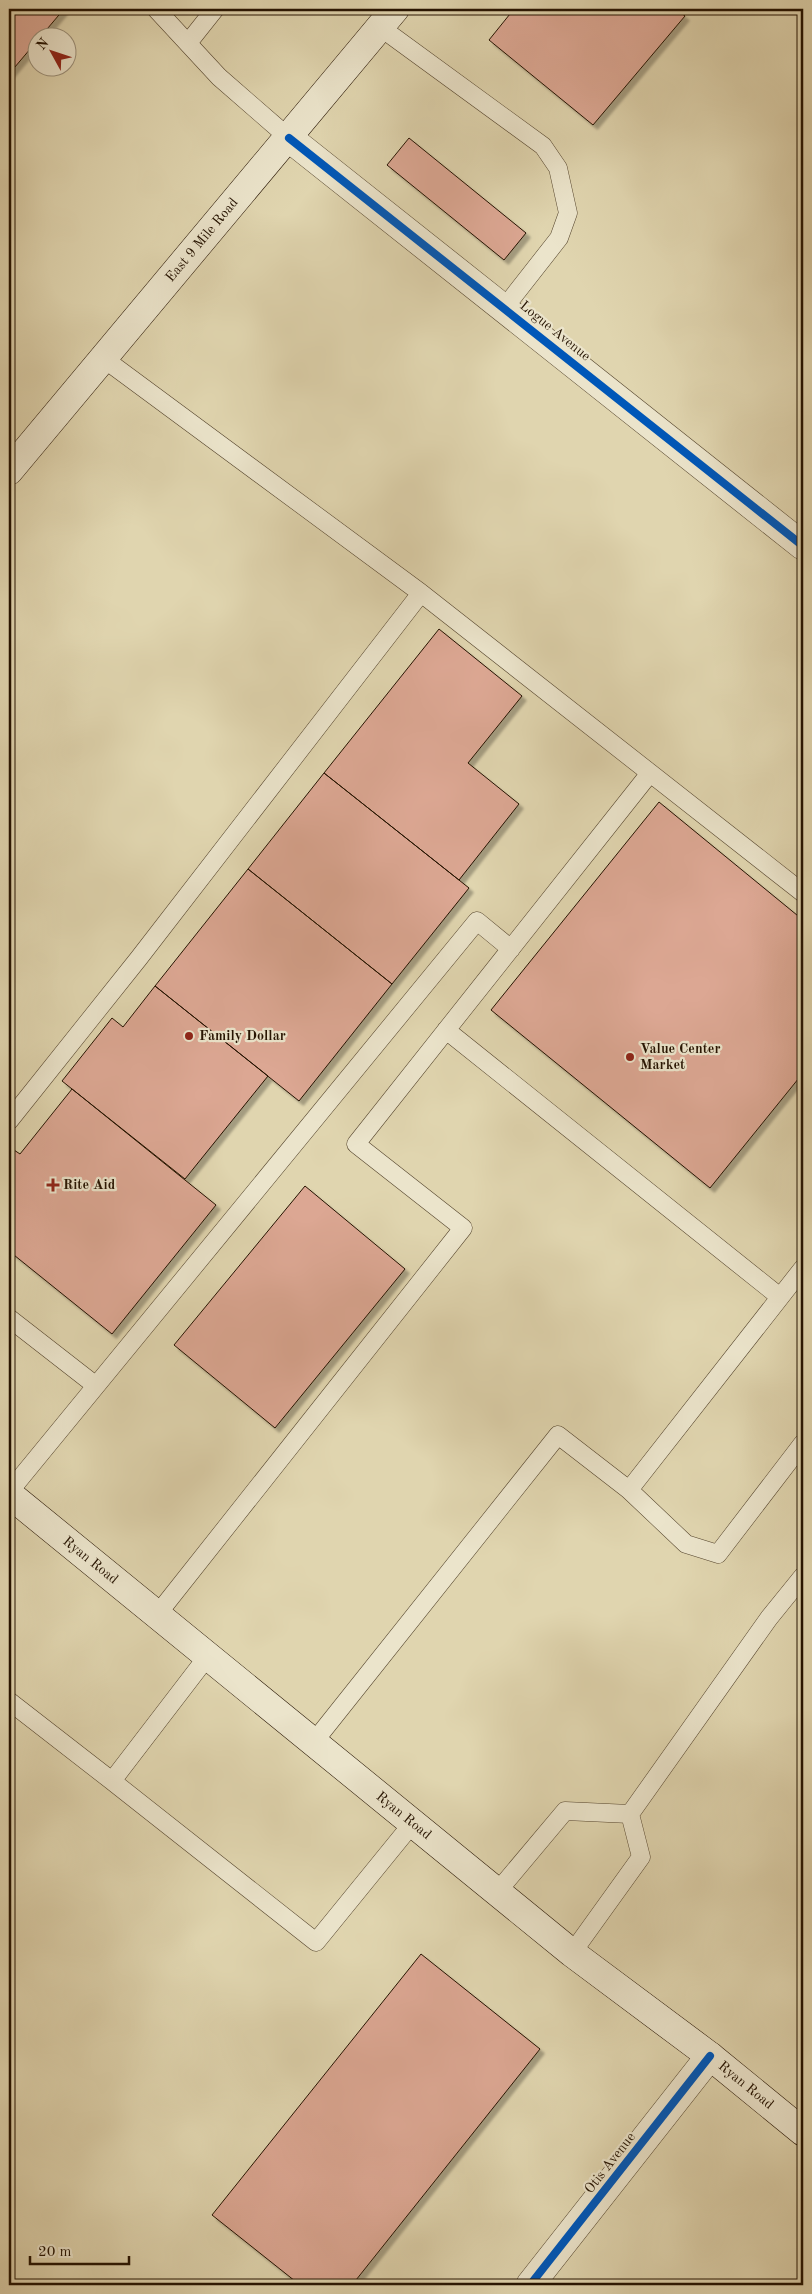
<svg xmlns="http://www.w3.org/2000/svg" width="812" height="2294" viewBox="0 0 812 2294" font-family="'Old Standard TT',serif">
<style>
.building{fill:#dca793;stroke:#241200;filter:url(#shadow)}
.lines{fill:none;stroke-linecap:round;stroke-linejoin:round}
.service-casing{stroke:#53432c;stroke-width:19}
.minor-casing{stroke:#53432c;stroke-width:29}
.secondary-casing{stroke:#241200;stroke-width:29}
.service{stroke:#ebe4cb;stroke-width:18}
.minor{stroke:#ebe4cb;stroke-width:28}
.secondary{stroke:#ebe4cb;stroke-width:28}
.cycleway-casing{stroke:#ebe4cb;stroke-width:11}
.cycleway{stroke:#0057b8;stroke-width:8}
.poi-dot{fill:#8f2418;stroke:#ebe4cb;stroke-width:2}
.labels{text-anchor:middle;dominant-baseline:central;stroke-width:4.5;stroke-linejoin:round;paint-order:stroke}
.street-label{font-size:14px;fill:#241200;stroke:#ebe4cb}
.poi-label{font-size:14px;font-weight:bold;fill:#241200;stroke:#ebe4cb;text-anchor:start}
</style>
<defs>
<filter id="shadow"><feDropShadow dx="4.5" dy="4.5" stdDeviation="1" flood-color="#0004"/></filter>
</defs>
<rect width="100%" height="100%" fill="#e0d5af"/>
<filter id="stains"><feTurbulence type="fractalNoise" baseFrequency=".004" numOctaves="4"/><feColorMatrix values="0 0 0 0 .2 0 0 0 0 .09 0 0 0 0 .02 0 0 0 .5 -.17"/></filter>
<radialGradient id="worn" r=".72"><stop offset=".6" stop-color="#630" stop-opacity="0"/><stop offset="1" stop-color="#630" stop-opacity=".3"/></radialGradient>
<path class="building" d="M 9,9 L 64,9 L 9,74 Z
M 514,9 L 676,9 L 685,16 L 593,125 L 489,40 Z
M 409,138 L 526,233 L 504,260 L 387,165 Z
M 439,629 L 522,696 L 468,763 L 519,804 L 459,880 L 324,773 Z
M 324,773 L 469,888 L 392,984 L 248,869 Z
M 659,802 L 803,920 L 803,1073 L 710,1188 L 491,1010 Z
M 248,869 L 392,984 L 299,1101 L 155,986 Z
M 155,986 L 268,1076 L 185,1179 L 62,1081 L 112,1018 L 123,1027 Z
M 72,1089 L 216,1205 L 112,1334 L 9,1251 L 9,1157 L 14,1150 L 20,1154 Z
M 305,1186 L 405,1269 L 275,1428 L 174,1345 Z
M 421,1954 L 540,2049 L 352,2285 L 300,2285 L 212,2215 Z"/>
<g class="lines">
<g class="service-casing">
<path id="service" d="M 156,9 L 219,77 L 289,138
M 380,27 L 543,146 L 558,168 L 568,213 L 559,238 L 505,307
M 188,43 L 215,9
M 103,358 L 421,593 L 803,893
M 446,1030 L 780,1297
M 9,1121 L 139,958 L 421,593
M 9,1318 L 95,1385
M 629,1490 L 686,1544 L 718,1554 L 803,1443
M 9,1492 L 477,921 L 511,949
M 156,1616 L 463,1228 L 356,1144 L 650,773
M 9,1701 L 112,1781 L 207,1657
M 313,1743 L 558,1435 L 629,1490 L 803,1268
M 112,1781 L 316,1942 L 412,1824
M 497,1892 L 565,1811 L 630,1814
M 572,1953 L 641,1857 L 630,1814 L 769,1618 L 803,1576"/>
</g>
<g class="minor-casing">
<path id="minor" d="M 289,138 L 803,546
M 530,2285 L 710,2056"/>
</g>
<g class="secondary-casing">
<g id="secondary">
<path id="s1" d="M 9,471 L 395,9"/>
<path id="s2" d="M 9,1494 L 572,1953 L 710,2056 L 803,2132"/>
</g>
</g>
<use href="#service" class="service"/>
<use href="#minor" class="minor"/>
<use href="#secondary" class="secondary"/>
<g class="cycleway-casing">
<path id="cycleway" d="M 289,138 L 803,546
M 530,2285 L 710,2056"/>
</g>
<use href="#cycleway" class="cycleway"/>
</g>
<g class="poi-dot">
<circle cx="189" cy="1036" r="5"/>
<circle cx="630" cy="1057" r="5"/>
<path d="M50.5 1177.5h5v5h5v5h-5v5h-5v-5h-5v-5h5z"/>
</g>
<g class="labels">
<g class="street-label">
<text stroke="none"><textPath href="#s1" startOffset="301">East 9 Mile Road</textPath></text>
<text transform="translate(555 331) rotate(39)">Logue Avenue</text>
<text stroke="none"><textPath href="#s2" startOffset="105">Ryan Road</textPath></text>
<text stroke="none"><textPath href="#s2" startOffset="509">Ryan Road</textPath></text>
<text stroke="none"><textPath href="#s2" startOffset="945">Ryan Road</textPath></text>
<text transform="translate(610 2163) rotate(-52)">Otis Avenue</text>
</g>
<g class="poi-label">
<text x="199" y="1036">Family Dollar</text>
<text x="640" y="1049">Value Center<tspan x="640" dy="16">Market</tspan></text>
<text x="63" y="1185">Rite Aid</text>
</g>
</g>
<rect width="812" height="2294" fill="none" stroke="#e0d5af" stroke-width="30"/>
<rect x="10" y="10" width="792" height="2274" fill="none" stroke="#241200" stroke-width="2.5"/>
<rect x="15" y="15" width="782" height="2264" fill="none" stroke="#241200"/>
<g transform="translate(52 52) rotate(310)"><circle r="24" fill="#ebe4cb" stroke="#9b907a"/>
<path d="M0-4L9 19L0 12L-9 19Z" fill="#8f2418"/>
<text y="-8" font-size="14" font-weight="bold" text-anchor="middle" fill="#241200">N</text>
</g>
<path d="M30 2256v8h99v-8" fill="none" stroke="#241200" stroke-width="2.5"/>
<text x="38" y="2256" font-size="15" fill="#241200" stroke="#ebe4cb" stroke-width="4" paint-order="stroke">20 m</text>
<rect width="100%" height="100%" filter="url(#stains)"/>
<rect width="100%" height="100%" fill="url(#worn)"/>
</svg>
